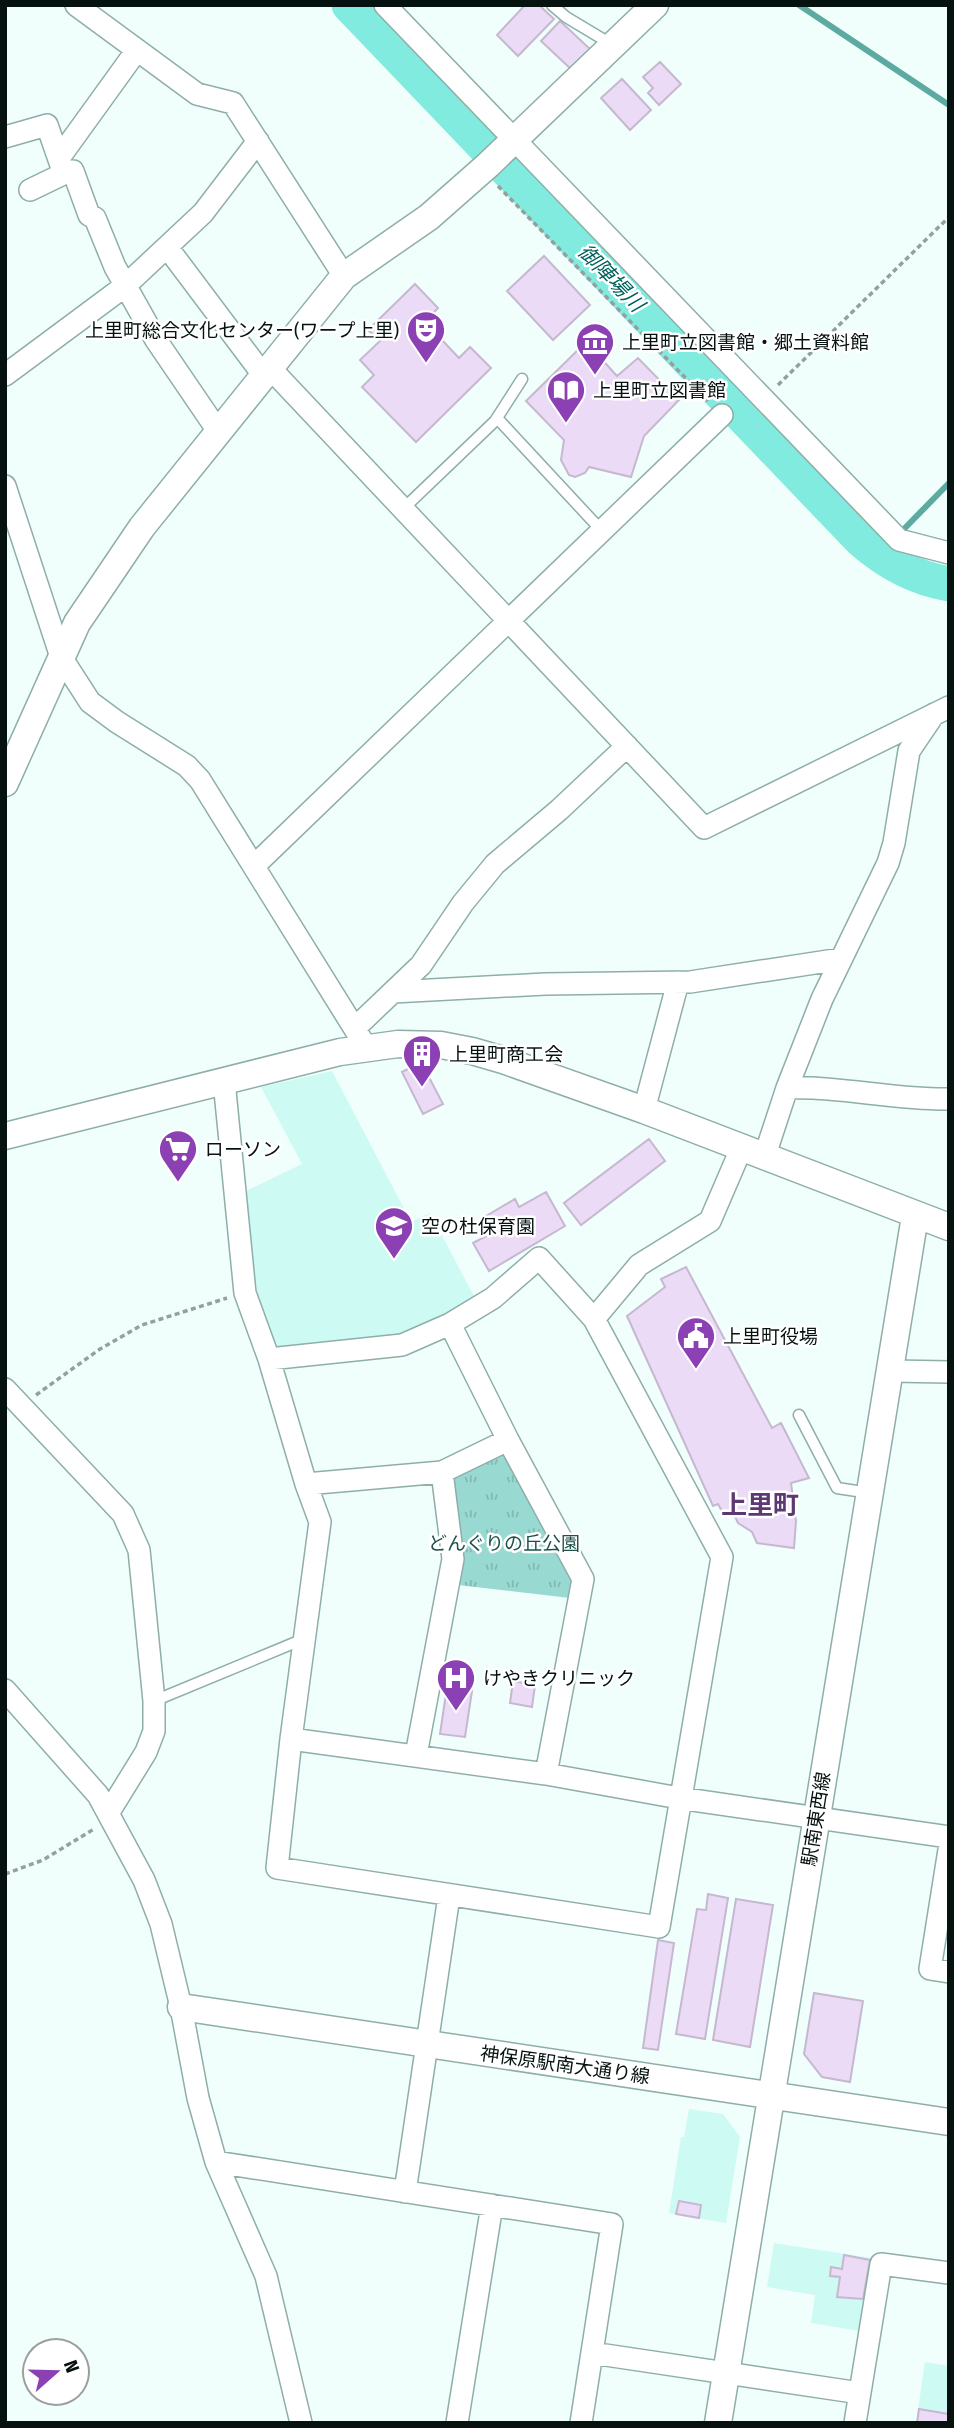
<svg xmlns="http://www.w3.org/2000/svg" width="954" height="2428" viewBox="0 0 954 2428" font-family="'Fira Sans Condensed','Noto Sans JP',sans-serif">
<style>
.built{fill:#cefaf4}
.park{fill:url(#park-tufts)}
.lines{fill:none;stroke-linecap:round;stroke-linejoin:round}
.stream{stroke:#5caaa2;stroke-width:6}
.river{stroke:#81ebe0;stroke-width:35}
.building{fill:#ebdbf6;stroke:#c5b8cf;stroke-width:2}
.service-casing{stroke:#8eaea9;stroke-width:13}
.minor-casing{stroke:#8eaea9;stroke-width:24}
.tertiary-casing{stroke:#8eaea9;stroke-width:29}
.path{stroke:#93a09e;stroke-width:3.5;stroke-dasharray:5 3.5;stroke-linecap:butt}
.service{stroke:#fff;stroke-width:10}
.minor{stroke:#fff;stroke-width:21}
.tertiary{stroke:#fff;stroke-width:26}
.labels{text-anchor:middle;dominant-baseline:central;stroke-width:5;stroke-linejoin:round;paint-order:stroke}
.poi-label{font-size:19px;fill:#061210;stroke:#fff;text-anchor:start}
.park-label{font-size:19px;fill:#20504b;stroke:#fff}
.street-label{font-size:19px;fill:#061210;stroke:#fff}
.water-label{font-size:21px;font-style:italic;fill:#00625b;stroke:#fff}
.district-label{font-size:26px;font-weight:bold;fill:#5c3972;stroke:#fff}
</style>
<defs>
<pattern id="park-tufts" width="24" height="20" patternUnits="userSpaceOnUse" patternTransform="scale(1.75)"><rect width="24" height="20" fill="#98d9d1"/><path d="M3 7l-1-3M5 7V3M7 7l1-3M15 17l-1-3M17 17v-4M19 17l1-3" fill="none" stroke="#82b9b2"/></pattern>
</defs>
<rect width="100%" height="100%" fill="#f0fefc"/>
<path class="built" d="M 332,1071 L 411,1222 L 430,1213 L 475,1298 L 405,1336 L 280,1350 L 272,1345 L 258,1297 L 244,1192 L 302,1164 L 261,1087 Z
M 689,2109 L 723,2114 L 740,2137 L 726,2223 L 669,2213 L 681,2137 L 684,2137 Z
M 774,2243 L 872,2258 L 859,2331 L 811,2323 L 815,2295 L 767,2287 Z
M 925,2362 L 949,2366 L 949,2423 L 916,2423 Z"/>
<path class="park" d="M 498,1449 L 509,1453 L 573,1581 L 570,1598 L 458,1585 L 453,1471 Z"/>
<g class="lines">
<path class="stream" d="M 799,5 L 949,105
M 904,529 L 949,483
M 881,557 L 889,547"/>
<path class="river" d="M 349,5 L 861,540 C 887,563 914,578 949,584"/>
</g>
<path class="building" d="M 525,5 L 539,5 L 554,19 L 518,56 L 497,35 Z
M 560,21 L 591,50 L 572,70 L 541,41 Z
M 660,62 L 681,84 L 659,105 L 648,93 L 653,88 L 643,77 Z
M 622,79 L 651,110 L 630,130 L 601,98 Z
M 544,256 L 590,305 L 553,340 L 507,291 Z
M 415,284 L 438,308 L 425,322 L 459,358 L 470,347 L 491,368 L 416,442 L 362,387 L 374,375 L 360,360 L 380,341 L 368,330 Z
M 586,342 L 617,376 L 638,358 L 679,400 L 644,436 L 631,477 L 589,467 L 585,473 L 575,477 L 569,475 L 561,460 L 564,440 L 526,401 Z
M 421,1062 L 443,1104 L 423,1114 L 402,1072 Z
M 649,1139 L 665,1161 L 581,1225 L 564,1203 Z
M 546,1192 L 565,1226 L 489,1271 L 473,1243 L 490,1234 L 481,1219 L 515,1199 L 519,1207 Z
M 686,1267 L 772,1428 L 781,1423 L 809,1478 L 791,1483 L 796,1521 L 794,1548 L 757,1543 L 752,1532 L 738,1523 L 732,1510 L 724,1515 L 718,1504 L 713,1506 L 627,1316 L 665,1287 L 661,1279 Z
M 513,1681 L 535,1685 L 532,1707 L 510,1703 Z
M 447,1687 L 472,1691 L 465,1737 L 440,1734 Z
M 708,1894 L 728,1898 L 705,2039 L 676,2034 L 697,1909 L 706,1910 Z
M 736,1899 L 773,1905 L 750,2047 L 713,2040 Z
M 658,1940 L 674,1943 L 658,2050 L 643,2048 Z
M 814,1993 L 863,2001 L 850,2082 L 822,2077 L 804,2054 Z
M 679,2201 L 701,2205 L 699,2218 L 676,2214 Z
M 844,2255 L 870,2260 L 863,2299 L 837,2297 L 840,2277 L 830,2276 L 831,2267 L 842,2269 Z
M 919,2409 L 949,2414 L 949,2423 L 917,2423 Z"/>
<g class="lines">
<g class="service-casing">
<path id="service" d="M 552,5 L 566,17 L 611,44
M 497,418 L 602,531
M 403,509 L 495,421 L 522,379
M 799,1415 L 837,1488 L 870,1493
M 154,1701 L 306,1638"/>
</g>
<g class="minor-casing">
<path id="minor" d="M 76,5 L 197,94 L 233,103 L 344,276
M 385,5 L 899,540 L 949,553
M 5,137 L 47,125 L 63,171 L 61,175 L 30,190
M 59,158 L 137,50
M 63,171 L 73,171 L 89,215 L 95,218 L 115,267 L 156,340 L 218,431
M 167,247 L 264,376
M 270,368 L 704,828 L 949,707
M 5,375 L 125,286 L 203,213 L 258,141
M 5,486 L 61,657 L 90,702 L 117,722 L 187,766 L 200,780 L 366,1047
M 254,866 L 722,415
M 393,992 L 545,984 L 690,982 L 841,959
M 355,1028 L 421,965 L 463,903 L 495,864 L 559,810 L 627,746
M 224,1081 L 245,1293 L 269,1359 L 306,1484 L 320,1522 L 291,1739 L 277,1868 L 659,1927 L 722,1557 L 594,1319 L 539,1258 L 493,1298 L 450,1324 L 402,1345 L 269,1359
M 787,1088 C 841,1086 894,1100 949,1099
M 644,1110 L 678,982
M 764,1158 L 787,1088 L 822,999 L 888,863 L 894,843 L 909,751 L 934,714
M 594,1319 L 639,1265 L 710,1221 L 741,1149
M 450,1324 L 508,1440 L 583,1579 L 546,1774
M 891,1371 L 949,1372
M 5,1389 L 123,1514 L 139,1550 L 154,1701 L 154,1731 L 146,1752 L 109,1812
M 306,1484 L 442,1472 L 508,1440
M 5,1690 L 98,1795 L 144,1880 L 161,1924 L 181,2007 L 198,2098 L 216,2162 L 266,2276 L 301,2423
M 291,1739 L 546,1774 L 679,1798 L 949,1837
M 416,1755 L 453,1559 L 442,1472
M 949,1850 L 930,1969 L 949,1972
M 216,2162 L 612,2224 L 581,2423
M 405,2192 L 449,1896
M 592,2353 L 860,2393
M 457,2423 L 492,2205
M 855,2423 L 881,2264 L 949,2273"/>
</g>
<g class="tertiary-casing">
<path id="tertiary" d="M 5,783 L 77,623 L 142,527 L 344,276 L 429,217 L 488,165 L 655,5
M 5,1136 L 340,1052 L 398,1044 L 441,1045 L 472,1051 L 503,1060 L 644,1110 L 949,1227
M 181,2007 L 949,2122
M 718,2423 L 915,1216"/>
</g>
<path class="path" d="M 498,186 L 708,401
M 778,385 L 949,217
M 36,1395 L 100,1349 L 142,1325 L 227,1298
M 5,1874 L 43,1860 L 94,1829"/>
<use href="#service" class="service"/>
<use href="#minor" class="minor"/>
<use href="#tertiary" class="tertiary"/>
</g>
<defs>
<g id="theatre-pin" transform="scale(2.0125)"><path d="M0 17L-7.5 6A9.5 9.5 0 1 1 7.5 6Z" fill="#8b41b3" stroke="#fff"/><path d="M-5-5.5Q0-4 5-5.5V0Q5 5 0 6Q-5 5-5 0ZM-3.3-2.5H-1v1.5H-3.3ZM1-2.5H3.3v1.5H1ZM-2.8 1Q0 5.5 2.8 1Z" fill="#fff"/></g>
<g id="museum-pin" transform="scale(2.0125)"><path d="M0 17L-7.5 6A9.5 9.5 0 1 1 7.5 6Z" fill="#8b41b3" stroke="#fff"/><path d="M0-6L6-3V-2H-6V-3ZM-5-1h2V3h-2ZM-1-1h2V3h-2ZM3-1h2V3H3ZM-6 4H6V6H-6Z" fill="#fff"/></g>
<g id="library-pin" transform="scale(2.0125)"><path d="M0 17L-7.5 6A9.5 9.5 0 1 1 7.5 6Z" fill="#8b41b3" stroke="#fff"/><path d="M-6-4Q-3-5.5-.7-3.5V5Q-3 3-6 4ZM6-4Q3-5.5 .7-3.5V5Q3 3 6 4Z" fill="#fff"/></g>
<g id="building-pin" transform="scale(2.0125)"><path d="M0 17L-7.5 6A9.5 9.5 0 1 1 7.5 6Z" fill="#8b41b3" stroke="#fff"/><path d="M-4-6H4V6H1V3H-1V6H-4ZM-2.5-4.3h1.7v1.8h-1.7ZM.8-4.3h1.7v1.8H.8ZM-2.5-1h1.7V.8h-1.7ZM.8-1h1.7V.8H.8Z" fill="#fff"/></g>
<g id="supermarket-pin" transform="scale(2.0125)"><path d="M0 17L-7.5 6A9.5 9.5 0 1 1 7.5 6Z" fill="#8b41b3" stroke="#fff"/><path d="M-6-5.5h2.5l.6 2H6L4.5 2H-2.5L-4.4-4H-6ZM-1.5 3.2a1.3 1.3 0 1 0 .1 0ZM3 3.2a1.3 1.3 0 1 0 .1 0Z" fill="#fff"/></g>
<g id="school-pin" transform="scale(2.0125)"><path d="M0 17L-7.5 6A9.5 9.5 0 1 1 7.5 6Z" fill="#8b41b3" stroke="#fff"/><path d="M0-5L7-2L0 1L-7-2ZM-4 1L0 2.5L4 1V4Q0 6-4 4Z" fill="#fff"/></g>
<g id="civic-pin" transform="scale(2.0125)"><path d="M0 17L-7.5 6A9.5 9.5 0 1 1 7.5 6Z" fill="#8b41b3" stroke="#fff"/><path d="M-.6-6.5H3V-4.5H.6V-3L4-1V1h2V6H-6V1h2V-1L-.6-3ZM-1.2 2.5V6h2.4V2.5Z" fill="#fff"/></g>
<g id="hospital-pin" transform="scale(2.0125)"><path d="M0 17L-7.5 6A9.5 9.5 0 1 1 7.5 6Z" fill="#8b41b3" stroke="#fff"/><path d="M-5-5h3v3.5h4V-5h3V5h-3V1.5h-4V5h-3Z" fill="#fff"/></g>
</defs>
<g fill-rule="evenodd">
<use href="#theatre-pin" x="426" y="330"/>
<use href="#museum-pin" x="595" y="342"/>
<use href="#library-pin" x="566" y="390"/>
<use href="#building-pin" x="422" y="1054"/>
<use href="#supermarket-pin" x="178" y="1149"/>
<use href="#school-pin" x="394" y="1226"/>
<use href="#civic-pin" x="696" y="1336"/>
<use href="#hospital-pin" x="456" y="1678"/>
</g>
<g class="labels">
<g class="poi-label">
<text x="399" y="330" text-anchor="end">上里町総合文化センター(ワープ上里)</text>
<text x="622" y="342">上里町立図書館・郷土資料館</text>
<text x="593" y="390">上里町立図書館</text>
<text x="449" y="1054">上里町商工会</text>
<text x="205" y="1149">ローソン</text>
<text x="421" y="1226">空の杜保育園</text>
<text x="723" y="1336">上里町役場</text>
<text x="483" y="1678">けやきクリニック</text>
</g>
<g class="park-label">
<text x="504" y="1543">どんぐりの丘公園</text>
</g>
<g class="street-label">
<text transform="translate(816 1819) rotate(-81)">駅南東西線</text>
<text transform="translate(565 2065) rotate(8)">神保原駅南大通り線</text>
</g>
<g class="water-label">
<text transform="translate(611 278) rotate(46)">御陣場川</text>
</g>
<g class="district-label">
<text x="760" y="1505">上里町</text>
</g>
</g>
<rect width="954" height="2428" fill="none" stroke="#061210" stroke-width="14"/>
<g transform="translate(56 2372) rotate(70)"><circle r="33" fill="#ffffff" stroke="#9ba09f" stroke-width="2"/>
<path d="M0-5L12 26L0 18L-12 26Z" fill="#8b41b3"/>
<text y="-10" font-size="19" font-weight="bold" text-anchor="middle" fill="#061210">N</text>
</g>
</svg>
